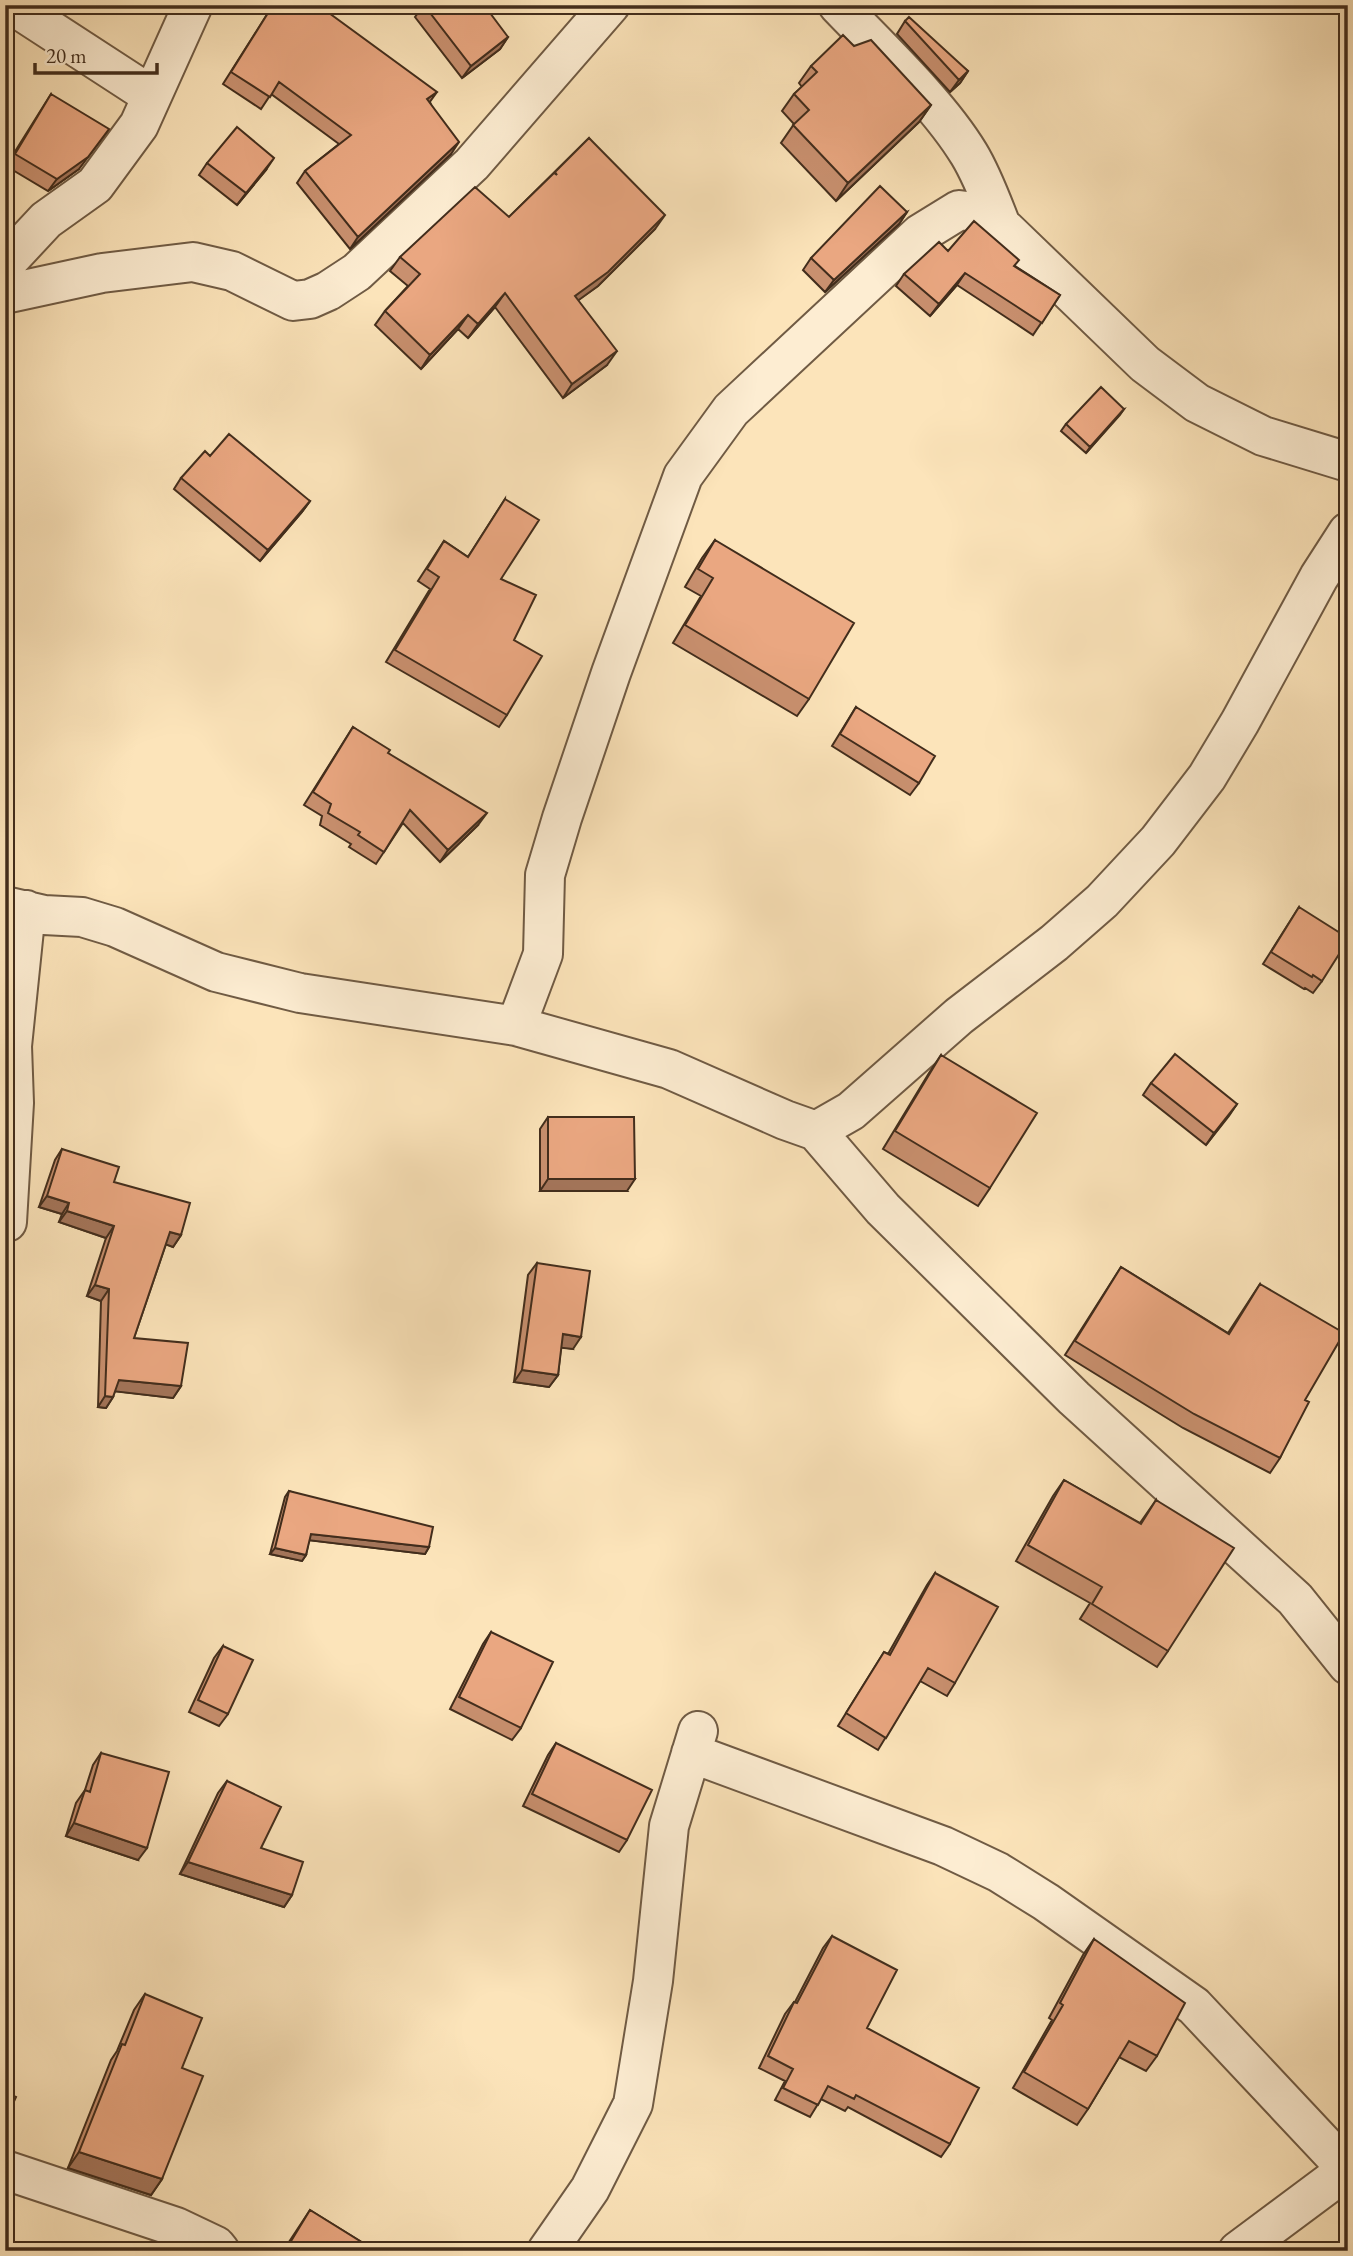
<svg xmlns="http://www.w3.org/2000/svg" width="1353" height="2256" viewBox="0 0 1353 2256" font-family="'EB Garamond',serif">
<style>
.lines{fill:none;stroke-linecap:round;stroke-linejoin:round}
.street-casing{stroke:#705b44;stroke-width:42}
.street{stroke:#fdedd2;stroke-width:38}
.wall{fill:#c9906f;stroke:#422d1c;stroke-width:2}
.shaded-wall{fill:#a4755a;stroke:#422d1c;stroke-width:2}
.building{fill:#eaa781;stroke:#422d1c;stroke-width:2}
</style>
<rect width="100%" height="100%" fill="#fce4ba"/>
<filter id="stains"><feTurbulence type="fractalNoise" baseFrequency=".00286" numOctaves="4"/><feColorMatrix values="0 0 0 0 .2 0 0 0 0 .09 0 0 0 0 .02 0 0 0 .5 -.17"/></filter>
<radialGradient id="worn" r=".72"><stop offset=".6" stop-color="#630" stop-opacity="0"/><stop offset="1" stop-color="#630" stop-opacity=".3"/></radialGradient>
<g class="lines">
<g class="street-casing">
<path id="street" d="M 12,5 L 152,96
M 838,5 C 880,49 938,103 969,154 C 983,177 992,203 1002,228
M 5,264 L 46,220 L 95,185 L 139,125 L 193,5
M 5,294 L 102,273 L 193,262 L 232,271 L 293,301 L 310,299 L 328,291 L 357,272 L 472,164 L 610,5
M 5,906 L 44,915 L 82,917 L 115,927 L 216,972 L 300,993 L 516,1026 L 669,1069 L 785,1120 L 816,1131 L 851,1111 L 959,1016 L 1054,943 L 1102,901 L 1158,841 L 1207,777 L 1240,722 L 1319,577 L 1348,532
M 516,1026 L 543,954 L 545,875 L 562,818 L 611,673 L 683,476 L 731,410 L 920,234 L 959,210 L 975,212 L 1006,230 L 1145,364 L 1197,403 L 1263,436 L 1348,462
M 816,1131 L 883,1209 L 1074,1398 L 1295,1599 L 1348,1665
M 7,1222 L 14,1103 L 12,1046 L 26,910
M 691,1753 L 943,1846 L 998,1872 L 1046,1902 L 1194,2006 L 1347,2169
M 5,2170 L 176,2227 L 216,2246 L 220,2251
M 547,2251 L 590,2189 L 633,2104 L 653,1981 L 669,1826 L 698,1731
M 1238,2251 L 1348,2169"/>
</g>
<use href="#street" class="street"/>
</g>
<path class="wall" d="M 273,5 L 318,5 L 430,102 L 451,154 L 350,249 L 297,183 L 305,171 L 339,144 L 271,94 L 261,109 L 223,84 Z
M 424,5 L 508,37 L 500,49 L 462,78 L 415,17 Z
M 905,21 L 968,71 L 960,83 L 950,92 L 897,34 Z
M 854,46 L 931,105 L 919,122 L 836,201 L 781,143 L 794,124 L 782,111 L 794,94 L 802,87 L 799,83 L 811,66 Z
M 51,94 L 79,169 L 48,191 L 6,166 Z
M 589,138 L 655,229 L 598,286 L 578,300 L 607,365 L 563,398 L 495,307 L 468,338 L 458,329 L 421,369 L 375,325 L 385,311 L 408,286 L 390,271 L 400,257 L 509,217 Z
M 207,163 L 266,170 L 237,205 L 199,175 Z
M 907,212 L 899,224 L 825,292 L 803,270 L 811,258 Z
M 948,251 L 1015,266 L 1060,295 L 1033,335 L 957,285 L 930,316 L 896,286 L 904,274 Z
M 1124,409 L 1086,453 L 1061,431 L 1066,424 Z
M 210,456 L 310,501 L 302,512 L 260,561 L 174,489 L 181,478 Z
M 505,499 L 501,579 L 514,640 L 507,715 L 499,727 L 386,662 L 430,589 L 418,581 L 444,541 L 468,557 Z
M 715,540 L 809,699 L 797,716 L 673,643 L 701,596 L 685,587 L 702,558 Z
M 856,707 L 919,783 L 910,795 L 832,746 Z
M 353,727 L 388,753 L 478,825 L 440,862 L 403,823 L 376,864 L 349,847 L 351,844 L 320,825 L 322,816 L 304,805 Z
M 1299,907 L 1322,981 L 1313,993 L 1305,988 L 1304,989 L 1263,964 Z
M 941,1055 L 990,1188 L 978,1206 L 883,1149 L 929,1073 Z
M 1151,1083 L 1237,1104 L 1206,1145 L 1143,1095 Z
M 548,1117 L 627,1191 L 540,1191 L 540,1129 Z
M 62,1149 L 114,1182 L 181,1235 L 173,1247 L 166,1244 L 134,1338 L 181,1386 L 173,1398 L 115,1391 L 113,1397 L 106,1408 L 98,1407 L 101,1301 L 87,1296 L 106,1238 L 59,1222 L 62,1214 L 39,1207 L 55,1160 Z
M 537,1263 L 573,1349 L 561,1347 L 558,1375 L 549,1387 L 514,1382 L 528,1275 Z
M 1121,1267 L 1228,1333 L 1260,1284 L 1305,1400 L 1280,1458 L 1270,1473 L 1183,1428 L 1065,1355 Z
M 1064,1480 L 1140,1523 L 1156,1500 L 1168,1651 L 1157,1667 L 1080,1619 L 1090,1603 L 1016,1561 L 1053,1496 Z
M 289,1491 L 429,1547 L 425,1554 L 309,1540 L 306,1555 L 302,1561 L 270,1554 L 285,1497 Z
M 935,1573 L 955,1683 L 947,1696 L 920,1681 L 878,1750 L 838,1726 L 884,1652 L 888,1654 L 927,1585 Z
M 491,1632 L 521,1728 L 512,1740 L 450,1709 L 483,1644 Z
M 223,1646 L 228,1714 L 219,1726 L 189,1712 L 214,1658 Z
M 556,1743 L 627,1840 L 619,1852 L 523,1806 L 548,1755 Z
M 101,1753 L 138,1860 L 66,1836 L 76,1803 L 85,1790 L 93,1765 Z
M 227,1781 L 261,1848 L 292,1895 L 284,1907 L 180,1874 L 218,1793 Z
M 832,1936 L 867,2028 L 950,2144 L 941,2157 L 848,2107 L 845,2111 L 821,2099 L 810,2117 L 775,2100 L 785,2081 L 759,2068 L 785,2014 L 794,2002 L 795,2002 L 823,1948 Z
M 1094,1939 L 1157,2056 L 1146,2071 L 1119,2057 L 1088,2109 L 1077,2125 L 1013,2088 L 1052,2020 L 1049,2018 L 1083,1955 Z
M 145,1994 L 182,2068 L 162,2179 L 151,2195 L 68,2168 L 111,2060 L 117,2051 L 134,2010 Z
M 310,2210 L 376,2251 L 283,2251 Z"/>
<path class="shaded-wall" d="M 508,37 L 500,49 L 462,78 L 471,66 Z
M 968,71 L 960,83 L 950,92 L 959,80 Z
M 437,92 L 429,103 L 427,99 Z
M 931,105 L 919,122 L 836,201 L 848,183 Z
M 109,129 L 79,169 L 48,191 L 57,179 Z
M 459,142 L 451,154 L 350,249 L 358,237 Z
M 274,158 L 266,170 L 237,205 L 246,193 Z
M 907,212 L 899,224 L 825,292 L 834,280 Z
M 665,215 L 655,229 L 598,286 L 565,310 L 575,296 Z
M 965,273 L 957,285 L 930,316 L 939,304 Z
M 505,293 L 495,307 L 468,338 L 478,324 Z
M 468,315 L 458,329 L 421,369 L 430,355 Z
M 617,351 L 607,365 L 563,398 L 572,384 Z
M 1124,409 L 1120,415 L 1086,453 L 1090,447 Z
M 310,501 L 302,512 L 260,561 L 268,550 Z
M 487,813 L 478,825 L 440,862 L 448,850 Z
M 1237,1104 L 1229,1116 L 1206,1145 L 1214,1133 Z
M 548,1179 L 635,1179 L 627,1191 L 540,1191 Z
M 47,1196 L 69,1203 L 62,1214 L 39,1207 Z
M 67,1211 L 114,1226 L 106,1238 L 59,1222 Z
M 170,1232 L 181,1235 L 173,1247 L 162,1243 Z
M 95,1285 L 109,1289 L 101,1301 L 87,1296 Z
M 563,1334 L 581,1337 L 573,1349 L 554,1347 Z
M 522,1370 L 558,1375 L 549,1387 L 514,1382 Z
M 119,1380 L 181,1386 L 173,1398 L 112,1391 Z
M 105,1396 L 113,1397 L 106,1408 L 98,1407 Z
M 311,1534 L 429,1547 L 425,1554 L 307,1540 Z
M 275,1548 L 306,1555 L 302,1561 L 270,1554 Z
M 74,1823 L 147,1848 L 138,1860 L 66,1836 Z
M 188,1862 L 292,1895 L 284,1907 L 180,1874 Z
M 79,2152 L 162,2179 L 151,2195 L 68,2168 Z"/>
<path class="building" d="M 273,5 L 318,5 L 437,92 L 427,99 L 459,142 L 358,237 L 305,171 L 351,135 L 279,82 L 270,97 L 231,72 Z
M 424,5 L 484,5 L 508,37 L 471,66 Z
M 909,17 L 968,71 L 959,80 L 905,21 Z
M 843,35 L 854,46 L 871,40 L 931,105 L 848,183 L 793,125 L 809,110 L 794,94 L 817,72 L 811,66 Z
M 51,94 L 109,129 L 88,157 L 57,179 L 15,154 Z
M 237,127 L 274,158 L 246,193 L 207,163 Z
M 589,138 L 665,215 L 608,272 L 575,296 L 617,351 L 572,384 L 505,293 L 478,324 L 468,315 L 430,355 L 385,311 L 420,274 L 400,257 L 475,187 L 509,217 L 554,173 L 557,175 L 555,172 Z
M 880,186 L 907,212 L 834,280 L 811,258 Z
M 974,221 L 1019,260 L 1014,266 L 1060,295 L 1042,323 L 965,273 L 939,304 L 904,274 L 939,242 L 948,251 Z
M 1101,387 L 1124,409 L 1090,447 L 1066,424 Z
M 229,434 L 310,501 L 268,550 L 181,478 L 205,451 L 210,456 Z
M 505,499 L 539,520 L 501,579 L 536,595 L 514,640 L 542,656 L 507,715 L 395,650 L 439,577 L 427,569 L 444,541 L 468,557 Z
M 715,540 L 854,623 L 809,699 L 685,625 L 713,578 L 698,569 Z
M 856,707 L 935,756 L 919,783 L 840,734 Z
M 353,727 L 390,750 L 388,753 L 487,813 L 448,850 L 410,810 L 384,852 L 358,835 L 360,832 L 328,813 L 331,804 L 313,792 Z
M 1299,907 L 1348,938 L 1348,940 L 1322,981 L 1313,975 L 1312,977 L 1271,952 Z
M 1175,1054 L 1237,1104 L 1214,1133 L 1151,1083 Z
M 941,1055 L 1037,1113 L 990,1188 L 895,1131 Z
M 548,1117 L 634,1117 L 635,1179 L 548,1179 Z
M 62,1149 L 119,1167 L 114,1182 L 190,1203 L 181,1235 L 170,1232 L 134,1338 L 188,1343 L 181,1386 L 119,1380 L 113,1397 L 105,1396 L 109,1289 L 95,1285 L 114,1226 L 67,1211 L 69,1203 L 47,1196 Z
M 537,1263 L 590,1271 L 581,1337 L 563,1334 L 558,1375 L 522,1370 Z
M 1121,1267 L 1229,1334 L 1260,1284 L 1344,1333 L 1305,1400 L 1309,1402 L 1280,1458 L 1194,1414 L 1075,1341 Z
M 1064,1480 L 1141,1524 L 1156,1500 L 1234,1548 L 1168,1651 L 1092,1604 L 1102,1587 L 1028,1545 Z
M 289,1491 L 433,1527 L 429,1547 L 311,1534 L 306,1555 L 275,1548 Z
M 935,1573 L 998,1607 L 955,1683 L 928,1668 L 886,1738 L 846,1713 L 884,1652 L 890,1655 Z
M 491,1632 L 553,1662 L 521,1728 L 459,1697 Z
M 223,1646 L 253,1660 L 228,1714 L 198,1700 Z
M 556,1743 L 652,1790 L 627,1840 L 532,1794 Z
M 101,1753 L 169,1772 L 147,1848 L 74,1823 L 85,1790 L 90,1792 Z
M 227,1781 L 281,1807 L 261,1848 L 303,1862 L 292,1895 L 188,1862 Z
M 832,1936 L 897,1970 L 867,2028 L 979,2088 L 950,2144 L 856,2095 L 854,2099 L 828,2086 L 818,2105 L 783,2088 L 793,2069 L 768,2056 L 794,2002 L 797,2003 Z
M 1094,1939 L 1185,2003 L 1157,2056 L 1129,2041 L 1088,2109 L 1024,2072 L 1063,2005 L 1060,2003 Z
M 145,1994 L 202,2018 L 182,2068 L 203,2076 L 162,2179 L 79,2152 L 122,2044 L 125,2045 Z
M 5,2092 L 16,2097 L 5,2121 Z
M 310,2210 L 376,2251 L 285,2251 Z"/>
<rect width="1353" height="2256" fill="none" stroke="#fce4ba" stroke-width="28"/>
<rect x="7" y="7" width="1339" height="2242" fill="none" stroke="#422d1c" stroke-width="3.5"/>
<rect x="14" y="14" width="1325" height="2228" fill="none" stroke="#422d1c" stroke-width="2"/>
<path d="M35 63v10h122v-10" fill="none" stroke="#422d1c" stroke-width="3.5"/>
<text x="46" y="63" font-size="21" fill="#422d1c" stroke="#fdedd2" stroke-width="5" paint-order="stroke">20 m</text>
<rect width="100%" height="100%" filter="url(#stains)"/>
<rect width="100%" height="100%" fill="url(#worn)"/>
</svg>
